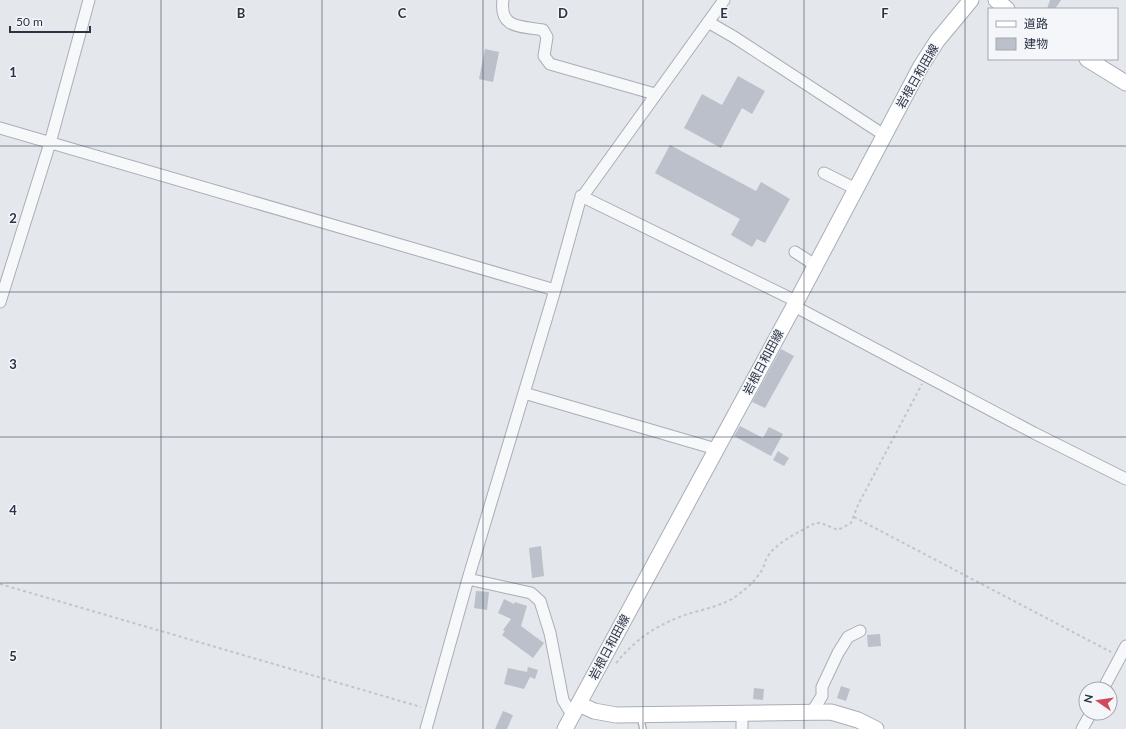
<svg xmlns="http://www.w3.org/2000/svg" width="1126" height="729" viewBox="0 0 1126 729" font-family="Lato,'Noto Sans JP',sans-serif">
<style>
.building{fill:#bbc0ca}
.lines{fill:none;stroke-linecap:round;stroke-linejoin:round}
.lane-casing{stroke:#a9aeb7;stroke-width:8}
.street-casing{stroke:#a9aeb7;stroke-width:13}
.secondary-casing{stroke:#a9aeb7;stroke-width:17}
.path{stroke:#c2c5cb;stroke-width:2;stroke-dasharray:3 3;stroke-linecap:butt}
.lane{stroke:#f7f8fa;stroke-width:5.5}
.street{stroke:#f7f8fa;stroke-width:11}
.secondary{stroke:#fff;stroke-width:15}
.grid{fill:none;stroke:#2b3445;stroke-width:1;stroke-opacity:0.55}
.labels{text-anchor:middle;dominant-baseline:central;stroke-width:3;stroke-linejoin:round;paint-order:stroke}
.street-label{font-size:12px;fill:#2b3445;stroke:#f4f6f9}
.grid-label{font-size:13px;text-anchor:middle;font-weight:bold;fill:#2b3445;stroke:#f4f6f9;stroke-width:3;stroke-linejoin:round;paint-order:stroke}
</style>
<rect width="100%" height="100%" fill="#e4e7ec"/>
<path class="building" d="M 1050,0 L 1061,0 L 1055,9 L 1047,9 Z
M 485,49 L 499,52 L 493,82 L 479,79 Z
M 738,76 L 765,91 L 752,114 L 742,108 L 721,148 L 684,128 L 702,94 L 722,105 Z
M 670,145 L 756,191 L 761,182 L 790,199 L 765,243 L 757,239 L 752,247 L 731,235 L 740,219 L 655,173 Z
M 781,349 L 794,356 L 765,408 L 752,402 Z
M 740,426 L 763,438 L 769,427 L 783,434 L 771,456 L 734,436 Z
M 778,451 L 789,458 L 784,466 L 773,460 Z
M 541,546 L 544,576 L 532,578 L 529,548 Z
M 476,591 L 489,592 L 487,610 L 474,608 Z
M 504,599 L 514,604 L 515,602 L 527,606 L 521,626 L 544,643 L 533,658 L 502,635 L 505,631 L 503,630 L 511,619 L 498,613 Z
M 880,634 L 881,646 L 868,647 L 867,635 Z
M 528,667 L 538,670 L 535,679 L 530,677 L 524,689 L 504,684 L 508,668 L 527,672 Z
M 841,686 L 850,689 L 846,701 L 837,698 Z
M 754,688 L 764,689 L 763,700 L 753,699 Z
M 503,711 L 513,715 L 507,729 L 495,729 Z"/>
<g class="lines">
<g class="lane-casing">
<path id="lane" d="M 640,716 L 643,729"/>
</g>
<g class="street-casing">
<path id="street" d="M 503,0 C 499,29 521,26 543,30 L 547,37 L 544,56 L 550,64 L 655,94
M 708,22 L 734,37 L 884,135
M 0,128 L 555,290
M 824,173 L 856,189
M 581,196 L 796,301
M 795,252 L 815,265
M 0,302 L 50,143 L 89,0
M 794,306 L 1034,433 L 1126,479
M 524,393 L 716,449
M 468,579 L 531,593 L 540,601 L 550,633 L 563,700 L 572,715
M 1103,689 L 1126,646
M 812,712 L 822,696 L 822,687 L 838,653 L 848,637 L 860,631
M 426,729 L 468,579 L 555,290 L 580,200 L 724,0
M 742,729 L 742,714
M 1082,729 L 1091,713"/>
</g>
<g class="secondary-casing">
<path id="secondary" d="M 996,0 L 1007,9
M 1087,59 L 1126,83
M 579,704 L 594,711 L 616,715 L 831,712 L 858,720 L 876,729
M 565,729 L 794,306 L 921,66 L 937,41 L 971,0"/>
</g>
<path class="path" d="M 854,517 L 1111,652
M 0,584 L 421,707
M 616,663 C 635,640 655,626 682,616 C 701,609 723,607 739,594 C 748,587 756,580 762,570 C 765,565 765,560 768,556 C 778,541 800,532 815,523 L 821,523 L 838,530 L 851,523 L 858,505 L 922,384"/>
<use href="#lane" class="lane"/>
<use href="#street" class="street"/>
<use href="#secondary" class="secondary"/>
</g>
<path class="grid" d="M 161,0 L 161,729M 322,0 L 322,729M 483,0 L 483,729M 643,0 L 643,729M 804,0 L 804,729M 965,0 L 965,729M 0,146 L 1126,146M 0,292 L 1126,292M 0,437 L 1126,437M 0,583 L 1126,583"/>
<g class="labels">
<g class="street-label">
<text transform="translate(917 76) rotate(-60)">岩根日和田線</text>
<text transform="translate(763 362) rotate(-62)">岩根日和田線</text>
<text transform="translate(609 647) rotate(-62)">岩根日和田線</text>
</g>
</g>
<g class="grid-label">
<text x="241" y="18">B</text>
<text x="402" y="18">C</text>
<text x="563" y="18">D</text>
<text x="724" y="18">E</text>
<text x="885" y="18">F</text>
<text x="13" y="77">1</text>
<text x="13" y="223">2</text>
<text x="13" y="369">3</text>
<text x="13" y="515">4</text>
<text x="13" y="661">5</text>
</g>
<rect x="988" y="8" width="130" height="52" fill="#f4f6f9" stroke="#a4a8b1"/>
<rect x="996" y="21" width="20" height="6" fill="#ffffff" stroke="#a4a8b1"/>
<text x="1024" y="28" font-size="12" fill="#2b3445">道路</text>
<rect x="996" y="38" width="20" height="12" fill="#bbc0ca" stroke="#a4a8b1"/>
<text x="1024" y="48" font-size="12" fill="#2b3445">建物</text>
<g transform="translate(1098 701) rotate(283)"><circle r="19" fill="#f4f6f9" stroke="#a4a8b1"/>
<path d="M0-3L7 15L0 10L-7 15Z" fill="#d1495b"/>
<text y="-6" font-size="11" font-weight="bold" text-anchor="middle" fill="#2b3445">N</text>
</g>
<path d="M10 26v6h80v-6" fill="none" stroke="#2b3445" stroke-width="2"/>
<text x="16" y="26" font-size="12" fill="#2b3445" stroke="#f4f6f9" stroke-width="3" paint-order="stroke">50 m</text>
</svg>
